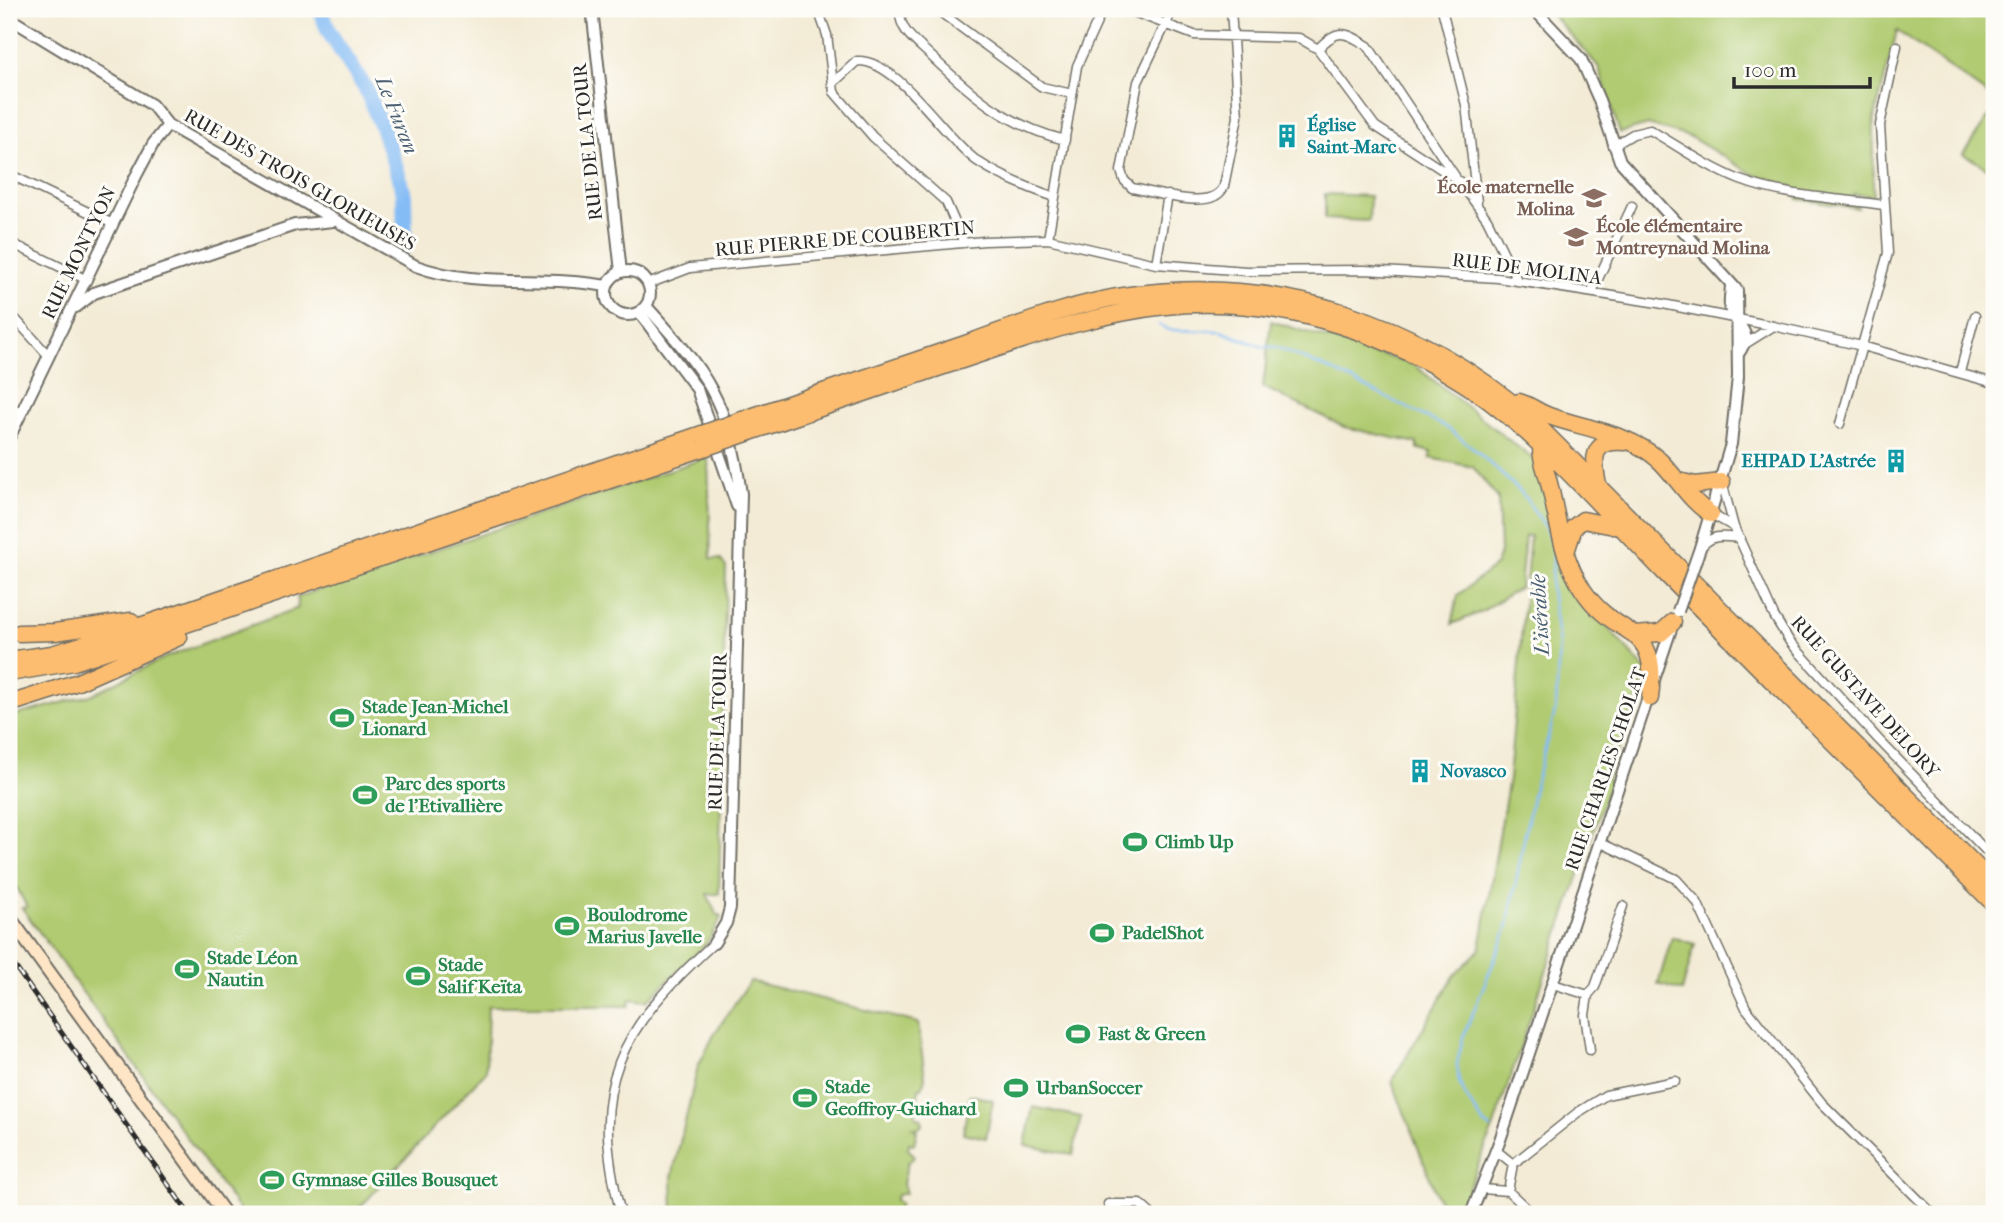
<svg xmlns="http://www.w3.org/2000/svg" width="2003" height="1223" viewBox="0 0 2003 1223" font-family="'IM FELL French Canon',serif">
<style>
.green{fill:#b0cb71;stroke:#6e7b4e;stroke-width:2}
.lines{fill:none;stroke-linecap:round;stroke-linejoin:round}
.stream{stroke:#84bcf5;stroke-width:2.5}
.river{stroke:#84bcf5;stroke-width:16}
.minor-casing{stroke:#716e66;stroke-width:11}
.tertiary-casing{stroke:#716e66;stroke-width:14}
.secondary-casing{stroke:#716e66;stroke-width:16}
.motorway-casing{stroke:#716e66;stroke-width:19}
.minor{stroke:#fff;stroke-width:8}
.tertiary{stroke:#fff;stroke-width:10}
.secondary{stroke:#fee5c5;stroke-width:12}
.motorway{stroke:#fcbd6f;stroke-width:16}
.rail-casing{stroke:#2b2b2b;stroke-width:5}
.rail{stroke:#fdfcf7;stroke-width:2.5;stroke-dasharray:8;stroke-linecap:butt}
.tertiary-bridge-casing{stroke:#716e66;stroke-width:14;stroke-linecap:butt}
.motorway-bridge-casing{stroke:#716e66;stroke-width:19;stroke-linecap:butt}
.tertiary-bridge{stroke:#fff;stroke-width:10}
.motorway-bridge{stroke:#fcbd6f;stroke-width:16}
.labels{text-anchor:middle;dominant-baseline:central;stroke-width:6;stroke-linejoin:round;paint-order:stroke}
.culture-label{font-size:19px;font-weight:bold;fill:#0d838f;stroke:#fdfcf7;text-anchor:start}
.street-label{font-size:19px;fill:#2b2b2b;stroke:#fdfcf7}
.education-label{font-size:19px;font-weight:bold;fill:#785e54;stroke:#fdfcf7;text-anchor:end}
.leisure-label{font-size:19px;font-weight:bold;fill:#27864d;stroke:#fdfcf7;text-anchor:start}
.water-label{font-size:21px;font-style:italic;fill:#4a5e72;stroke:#fdfcf7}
</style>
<rect width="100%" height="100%" fill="#fdfcf7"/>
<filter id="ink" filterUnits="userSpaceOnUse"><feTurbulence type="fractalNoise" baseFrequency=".0143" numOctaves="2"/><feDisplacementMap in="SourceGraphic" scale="14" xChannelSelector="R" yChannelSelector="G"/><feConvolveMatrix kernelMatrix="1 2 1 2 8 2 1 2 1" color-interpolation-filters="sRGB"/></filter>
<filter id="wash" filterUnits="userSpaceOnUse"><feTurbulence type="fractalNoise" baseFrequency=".00686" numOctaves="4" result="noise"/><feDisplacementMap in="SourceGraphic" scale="28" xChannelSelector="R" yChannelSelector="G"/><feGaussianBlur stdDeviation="1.57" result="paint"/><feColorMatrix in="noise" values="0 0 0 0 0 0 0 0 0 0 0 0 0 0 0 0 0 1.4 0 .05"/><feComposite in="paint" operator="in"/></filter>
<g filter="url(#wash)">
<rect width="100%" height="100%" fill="#f3ebd5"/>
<path class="green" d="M 1547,9 L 1994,9 L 1994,99 L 1897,31 L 1874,119 L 1873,196 L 1853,194 L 1858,208 L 1798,199 L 1792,186 L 1753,174 L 1690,137 L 1648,125 L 1620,133 L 1598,66 Z
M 1994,109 L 1994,172 L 1963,154 Z
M 1325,194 L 1370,196 L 1369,221 L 1325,219 Z
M 1271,321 L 1414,365 L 1538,463 L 1577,594 L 1647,671 L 1607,779 L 1610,782 L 1494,1126 L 1458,1214 L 1444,1214 L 1392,1081 L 1454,976 L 1480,949 L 1509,778 L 1530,536 L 1525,536 L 1520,587 L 1481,612 L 1452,624 L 1458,595 L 1496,565 L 1500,552 L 1498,498 L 1473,467 L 1430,458 L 1431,452 L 1418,449 L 1417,443 L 1344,427 L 1263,387 Z
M 708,457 L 711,559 L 720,559 L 726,567 L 719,894 L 707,894 L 716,914 L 722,916 L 707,943 L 647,1001 L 630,999 L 629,1006 L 488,1006 L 486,1071 L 354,1214 L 242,1214 L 22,908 L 27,907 L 9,873 L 9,717 L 91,695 L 164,658 L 298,608 L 297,597 Z
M 1672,937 L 1695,944 L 1682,991 L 1658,984 Z
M 750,981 L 918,1023 L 925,1078 L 922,1088 L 919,1088 L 915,1116 L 921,1118 L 923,1124 L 919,1128 L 913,1128 L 917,1131 L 914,1144 L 909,1143 L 908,1149 L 915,1156 L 908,1162 L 903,1184 L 906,1193 L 897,1195 L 895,1201 L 900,1203 L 897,1214 L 673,1214 L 672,1177 L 698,1066 L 715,1033 Z
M 970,1095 L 993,1100 L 986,1138 L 963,1133 Z
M 1033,1107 L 1081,1117 L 1073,1155 L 1025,1145 Z"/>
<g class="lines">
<path class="stream" d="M 1159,325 L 1169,330 L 1220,331 L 1263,347 L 1276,347 L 1333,371 L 1446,427 L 1472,447 L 1521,492 L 1544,525 L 1554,550 L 1551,589 L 1559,643 L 1556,708 L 1533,792 L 1507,929 L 1463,1037 L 1457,1064 L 1459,1082 L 1468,1100 L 1484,1124 L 1491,1128"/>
<path class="river" d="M 320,9 L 329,32 L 366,89 L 384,132 L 404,193 L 405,246"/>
</g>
</g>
<g filter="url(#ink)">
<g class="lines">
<g class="minor-casing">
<path id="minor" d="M 818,9 L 827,35 L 834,92 L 873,137 L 946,202 L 964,243
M 900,9 C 898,31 917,42 932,57 C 973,96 1008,126 1065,140
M 936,9 L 1042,87 L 1072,94
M 1126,9 L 1194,35 L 1299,38 L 1318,49 L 1375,126 L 1459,181 L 1487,219 L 1517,280
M 1173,9 L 1138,82 L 1121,171 L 1124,180 L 1132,188 C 1155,192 1214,213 1224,186 L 1238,117 L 1231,9
M 1442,9 L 1466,105 L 1477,202
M 1318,49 C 1338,27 1345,32 1368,46 L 1455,176
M 832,84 L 857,61 C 898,59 944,138 977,161 C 1001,177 1028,188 1055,197
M 1613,146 L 1633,134 L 1650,130 C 1680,147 1707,167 1740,180 C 1785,197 1837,198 1884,205
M 9,174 L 113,224
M 1048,239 L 1077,66 L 1103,9
M 9,242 L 87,280
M 1156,264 L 1168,195
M 648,284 L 690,268 L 984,241 L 1048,239 L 1156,264 L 1246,271 L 1365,270 L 1498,278 L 1658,303 L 1773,326 L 1862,346 L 1994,383
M 1592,292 L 1632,206
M 9,312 L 48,355
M 1745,344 L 1772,327
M 1960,372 L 1975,316
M 9,407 L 21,413
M 1840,424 L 1888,253 L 1880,125 L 1897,46
M 1722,482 L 1734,527 L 1774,616 L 1790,642 L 1878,739 L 1994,859
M 1711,514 L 1734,527
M 1702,546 C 1715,533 1724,537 1740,538
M 1599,842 L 1676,879 L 1697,902 L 1746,1008 L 1822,1103 L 1933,1214
M 1553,984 L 1588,995 L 1595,987 L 1623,906
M 1588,995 L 1585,1015 L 1590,1050
M 1497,1151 L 1513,1164
M 1513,1164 L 1577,1113 L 1606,1095 L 1675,1081
M 1482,1189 L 1508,1191 L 1533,1214
M 1508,1191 L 1513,1164
M 1110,1206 L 1108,1204 L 1140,1204 L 1151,1214
M 1110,1206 L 1120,1214
M 621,1214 C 587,1084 619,1030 714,943"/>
</g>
<g class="tertiary-casing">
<path id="tertiary" d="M 592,9 L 621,272
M 1534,9 L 1581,59 L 1599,100 L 1620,161 L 1737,290 L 1738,377 L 1731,444 L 1700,548
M 9,18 L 152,105 L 168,125 L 416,266 C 478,289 543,274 606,286
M606 293a22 22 0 1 1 44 0a22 22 0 1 1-44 0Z
M 1731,284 C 1731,291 1729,300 1730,307 C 1733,328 1757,328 1738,354
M 646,306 C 708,374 728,401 741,494 L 730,908 L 726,923 L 714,943
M 76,307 L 94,293 L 295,225 L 333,221
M 639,312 L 697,389 L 737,506
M 9,438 L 136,176 L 153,144 L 168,125
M 1471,1214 L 1500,1140 L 1673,623"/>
</g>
<g class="secondary-casing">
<path id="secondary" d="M 9,917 L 225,1214"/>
</g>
<g class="motorway-casing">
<path id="motorway" d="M 1519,402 C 1530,405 1538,412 1549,416 C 1586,429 1629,433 1659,460 C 1677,477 1690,502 1711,514
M 742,420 C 817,394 893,368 968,343 C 1021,324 1074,303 1130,295 C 1279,275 1419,321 1531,419 L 1994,884
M 750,432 C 818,409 887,385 956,362 C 1025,339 1092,314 1165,306 C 1270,295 1377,328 1465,384 C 1535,429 1607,514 1666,574 C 1775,684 1885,794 1994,904
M 1541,448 C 1541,459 1545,468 1548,479 C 1558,517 1560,555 1583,590 C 1618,643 1660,619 1650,698
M 1679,481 L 1695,485 L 1722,482
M 1598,486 C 1593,459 1590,439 1625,442
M 1566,552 L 1574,527 L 1583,520 L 1619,527
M 19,633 L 55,632 L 131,621
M 1635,635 L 1661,633 L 1673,622
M 9,660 L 52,654 L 102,639 L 702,434
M 9,673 L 74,662 L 701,449
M 9,704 L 78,682 L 179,637"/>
</g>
<use href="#minor" class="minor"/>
<use href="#tertiary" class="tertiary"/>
<use href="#secondary" class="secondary"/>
<use href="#motorway" class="motorway"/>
<g class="rail-casing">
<path id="rail" d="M 9,958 L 189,1214"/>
</g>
<use href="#rail" class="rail"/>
<g class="tertiary-bridge-casing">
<path id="tertiary-bridge" d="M 1678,611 L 1700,548"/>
</g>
<g class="motorway-bridge-casing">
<path id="motorway-bridge" d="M 702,434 L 742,420
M 701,449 L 750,432"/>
</g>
<use href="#tertiary-bridge" class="tertiary-bridge"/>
<use href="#motorway-bridge" class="motorway-bridge"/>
</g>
</g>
<defs>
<g id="building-bare" transform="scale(1.89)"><path d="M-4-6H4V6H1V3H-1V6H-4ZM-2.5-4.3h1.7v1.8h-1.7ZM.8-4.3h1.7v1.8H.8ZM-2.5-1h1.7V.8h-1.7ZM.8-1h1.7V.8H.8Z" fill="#0f9aa8" stroke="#fdfcf7" stroke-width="2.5" paint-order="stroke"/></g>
<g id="school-bare" transform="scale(1.89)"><path d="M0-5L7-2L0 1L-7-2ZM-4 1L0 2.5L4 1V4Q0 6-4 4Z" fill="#8d6e63" stroke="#fdfcf7" stroke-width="2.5" paint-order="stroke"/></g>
<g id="stadium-bare" transform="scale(1.89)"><path d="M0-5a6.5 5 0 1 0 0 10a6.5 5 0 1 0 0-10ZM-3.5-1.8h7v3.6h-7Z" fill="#2e9e5b" stroke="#fdfcf7" stroke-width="2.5" paint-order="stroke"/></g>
</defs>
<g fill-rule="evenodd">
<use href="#building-bare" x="1287" y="136"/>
<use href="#school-bare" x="1594" y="198"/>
<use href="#school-bare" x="1576" y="237"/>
<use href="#building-bare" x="1896" y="461"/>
<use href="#stadium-bare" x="342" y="718"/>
<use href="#building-bare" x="1420" y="771"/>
<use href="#stadium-bare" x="365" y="795"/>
<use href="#stadium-bare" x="1135" y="842"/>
<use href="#stadium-bare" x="567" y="926"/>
<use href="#stadium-bare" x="1102" y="933"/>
<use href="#stadium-bare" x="187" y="969"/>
<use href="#stadium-bare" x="418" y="976"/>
<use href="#stadium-bare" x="1078" y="1034"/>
<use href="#stadium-bare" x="1016" y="1088"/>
<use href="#stadium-bare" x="805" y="1098"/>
<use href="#stadium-bare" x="272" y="1180"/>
</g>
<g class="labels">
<g class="culture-label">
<text x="1307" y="125">Église<tspan x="1307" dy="22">Saint-Marc</tspan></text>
<text x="1876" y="461" text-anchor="end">EHPAD L'Astrée</text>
<text x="1440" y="771">Novasco</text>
</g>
<g class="street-label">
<text transform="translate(588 142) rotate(-96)">RUE DE LA TOUR</text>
<text transform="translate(300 180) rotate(30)">RUE DES TROIS GLORIEUSES</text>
<text transform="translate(845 239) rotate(-5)">RUE PIERRE DE COUBERTIN</text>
<text transform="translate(79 253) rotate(-64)">RUE MONTYON</text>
<text transform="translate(1527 269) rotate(7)">RUE DE MOLINA</text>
<text transform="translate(1865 697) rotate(48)">RUE GUSTAVE DELORY</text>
<text transform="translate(718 732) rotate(-88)">RUE DE LA TOUR</text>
<text transform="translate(1606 769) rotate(-71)">RUE CHARLES CHOLAT</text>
</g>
<g class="education-label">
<text x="1574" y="187">École maternelle<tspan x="1574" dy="22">Molina</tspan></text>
<text x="1596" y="226" text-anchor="start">École élémentaire<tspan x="1596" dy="22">Montreynaud Molina</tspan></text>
</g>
<g class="leisure-label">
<text x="362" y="707">Stade Jean-Michel<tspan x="362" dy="22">Lionard</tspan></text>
<text x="385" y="784">Parc des sports<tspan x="385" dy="22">de l'Etivallière</tspan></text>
<text x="1155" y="842">Climb Up</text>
<text x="587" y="915">Boulodrome<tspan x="587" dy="22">Marius Javelle</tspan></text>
<text x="1122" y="933">PadelShot</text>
<text x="207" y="958">Stade Léon<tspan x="207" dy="22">Nautin</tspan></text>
<text x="438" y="965">Stade<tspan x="438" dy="22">Salif Keïta</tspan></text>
<text x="1098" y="1034">Fast &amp; Green</text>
<text x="825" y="1087">Stade<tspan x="825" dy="22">Geoffroy-Guichard</tspan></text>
<text x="1036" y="1088">UrbanSoccer</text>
<text x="292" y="1180">Gymnase Gilles Bousquet</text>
</g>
<g class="water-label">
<text transform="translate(397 115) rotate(68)">Le Furan</text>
<text transform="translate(1540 615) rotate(-93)">L'isérable</text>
</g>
</g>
<rect width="2003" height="1223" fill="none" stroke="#fdfcf7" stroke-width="35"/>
<path d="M1734 77v10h136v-10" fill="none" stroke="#2b2b2b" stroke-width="3.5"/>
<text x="1744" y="77" font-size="21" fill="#2b2b2b" stroke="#fdfcf7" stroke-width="5" paint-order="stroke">100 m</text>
</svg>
